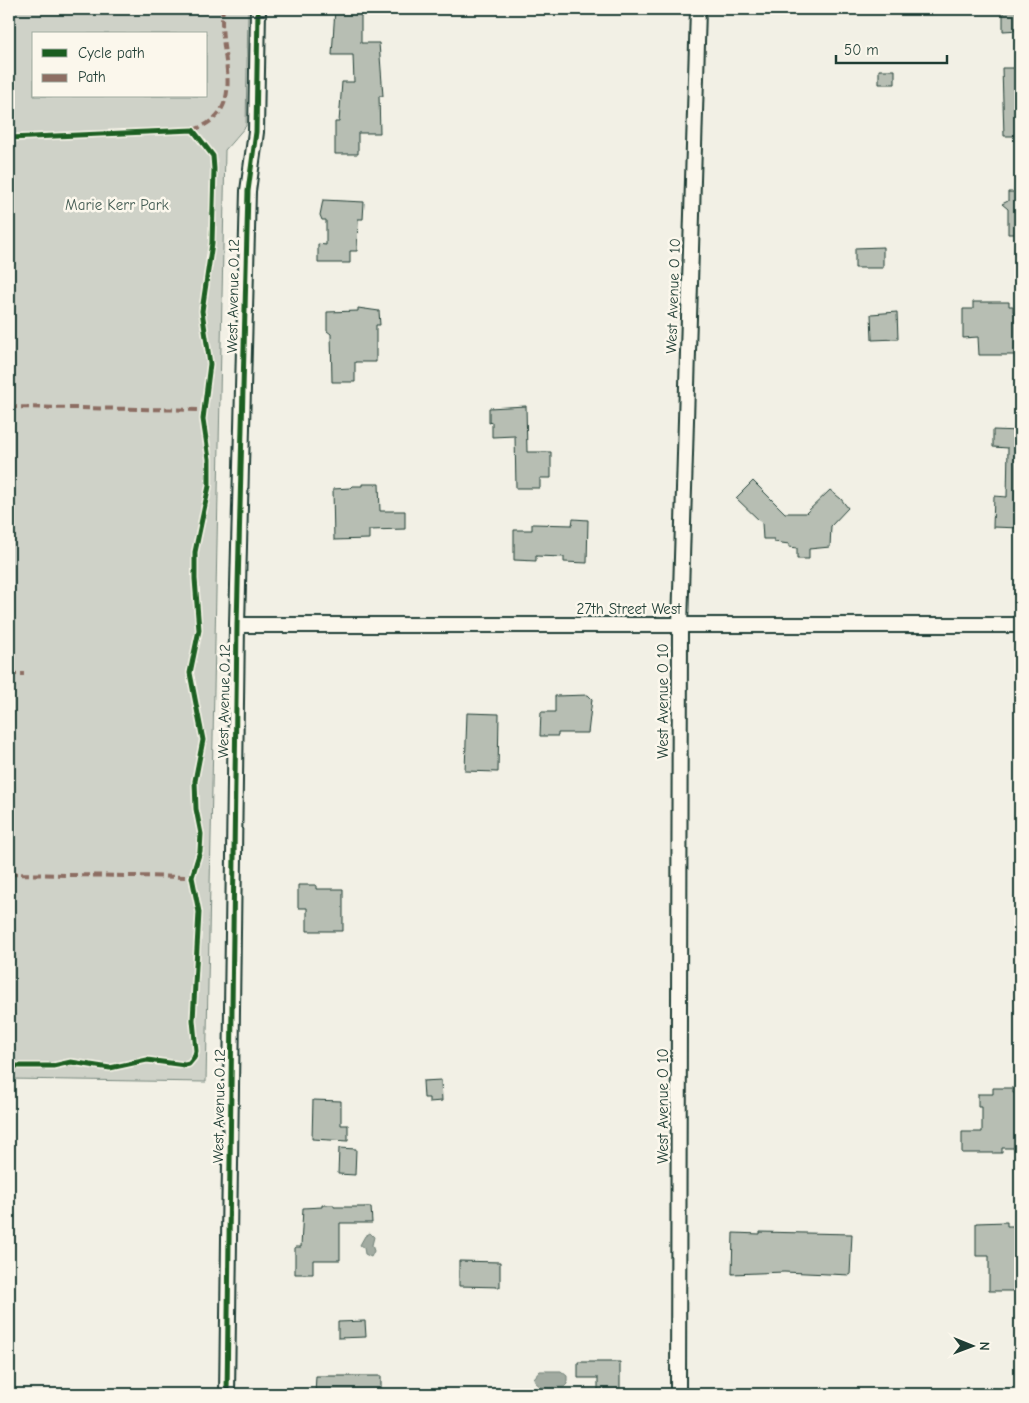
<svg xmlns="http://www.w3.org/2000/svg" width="1029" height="1403" viewBox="0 0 1029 1403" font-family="'Comic Neue',sans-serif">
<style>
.green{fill:#cfd2c8;stroke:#77887e;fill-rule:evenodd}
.water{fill:#a2aba1;stroke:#6e7f75}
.building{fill:#b7beb3;stroke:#1f3d34}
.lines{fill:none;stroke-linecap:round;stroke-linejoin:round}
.street-casing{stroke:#1f3d34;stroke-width:18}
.street{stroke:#fbf7ec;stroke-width:14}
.quiet{stroke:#8d6e63;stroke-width:4;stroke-dasharray:8 4;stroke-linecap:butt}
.cycleway-casing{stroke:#fbf7ec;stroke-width:8}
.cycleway{stroke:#1b5e20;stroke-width:5}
.labels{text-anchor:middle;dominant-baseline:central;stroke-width:5;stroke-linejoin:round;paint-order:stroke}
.park-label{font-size:15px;fill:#425b52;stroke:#fbf7ec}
.street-label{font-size:15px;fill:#1f3d34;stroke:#fbf7ec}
</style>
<rect width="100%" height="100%" fill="#f2f0e5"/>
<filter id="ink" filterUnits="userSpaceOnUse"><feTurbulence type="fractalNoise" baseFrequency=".02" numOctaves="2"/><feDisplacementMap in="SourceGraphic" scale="10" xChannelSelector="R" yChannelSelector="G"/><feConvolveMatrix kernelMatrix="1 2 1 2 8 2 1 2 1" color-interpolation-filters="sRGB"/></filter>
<g filter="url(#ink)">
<path class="green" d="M 9,9 L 248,9 L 246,126 L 225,150 L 206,1082 L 9,1079 ZM 34,34 L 206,34 L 206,96 L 34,96 Z"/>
<path class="water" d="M 370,1233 L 374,1237 L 372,1245 L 374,1251 L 371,1257 L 365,1254 L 364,1248 L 360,1245 L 365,1236 Z
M 540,1371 L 561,1371 L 567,1376 L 567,1384 L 564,1387 L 542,1388 L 535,1382 L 534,1378 Z"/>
<path class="building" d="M 335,9 L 361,9 L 361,43 L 379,43 L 383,96 L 379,96 L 380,133 L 358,133 L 358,154 L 335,154 L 335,122 L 339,122 L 342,82 L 354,82 L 353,55 L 332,55 Z
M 1003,9 L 1020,9 L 1020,30 L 1003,31 Z
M 1002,68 L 1020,68 L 1020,136 L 1004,136 Z
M 879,70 L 895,70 L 895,84 L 879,84 Z
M 1008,192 L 1020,192 L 1020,234 L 1008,234 L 1008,209 L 1002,204 L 1008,201 Z
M 323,200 L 364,202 L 363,219 L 358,219 L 357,251 L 350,251 L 350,263 L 318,263 L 318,244 L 326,245 L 326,220 L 322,220 L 320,215 Z
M 883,247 L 883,268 L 855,268 L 855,248 Z
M 973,302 L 1009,302 L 1009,306 L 1013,306 L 1013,312 L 1020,314 L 1020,355 L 979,355 L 978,337 L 963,338 L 963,309 L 973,309 Z
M 358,308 L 379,311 L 380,325 L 376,325 L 376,362 L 355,362 L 355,382 L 332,382 L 331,334 L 327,331 L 327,312 L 358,311 Z
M 897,312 L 898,339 L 872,340 L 871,314 Z
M 526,406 L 527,452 L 551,452 L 551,478 L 540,478 L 540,488 L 516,488 L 515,436 L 492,437 L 492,422 L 489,423 L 489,408 Z
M 993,430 L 1020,431 L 1020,528 L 993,527 L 994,496 L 1007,497 L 1008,448 L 993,447 Z
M 753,481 L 785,513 L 806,513 L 830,490 L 841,499 L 848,508 L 831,526 L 830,547 L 809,549 L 809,559 L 797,559 L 797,548 L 789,547 L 789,544 L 774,542 L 774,539 L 763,539 L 762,523 L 736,498 Z
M 362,484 L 379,484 L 380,511 L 405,511 L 405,529 L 369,530 L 369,539 L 334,540 L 333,489 L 350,488 L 352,486 L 362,486 Z
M 573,519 L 588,520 L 587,563 L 564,562 L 564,557 L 536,556 L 536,561 L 514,560 L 514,530 L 532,530 L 532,524 L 534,524 L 572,525 Z
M 588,695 L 592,699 L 588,733 L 558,733 L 558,736 L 540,736 L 541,712 L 555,712 L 555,696 Z
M 467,713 L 499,714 L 498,772 L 465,771 Z
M 298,885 L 316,885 L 316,889 L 343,889 L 343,931 L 307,931 L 307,908 L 298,908 Z
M 441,1080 L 442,1101 L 429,1102 L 429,1098 L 424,1098 L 423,1081 Z
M 993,1088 L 1013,1088 L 1013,1093 L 1020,1093 L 1020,1135 L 1016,1135 L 1016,1148 L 1002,1148 L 1002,1153 L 962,1153 L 962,1132 L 982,1132 L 982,1107 L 978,1107 L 978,1094 L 993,1094 Z
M 313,1100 L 341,1101 L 341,1125 L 348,1125 L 348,1141 L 312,1139 Z
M 339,1148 L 356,1149 L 355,1175 L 338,1174 Z
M 322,1205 L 334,1205 L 334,1207 L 371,1207 L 372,1223 L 340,1223 L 340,1260 L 313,1260 L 313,1274 L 295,1274 L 295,1247 L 301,1247 L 303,1208 L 322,1207 Z
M 1007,1222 L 1007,1226 L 1020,1226 L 1020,1291 L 989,1291 L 989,1256 L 976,1256 L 976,1223 Z
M 760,1232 L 852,1234 L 850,1275 L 784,1272 L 732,1274 L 733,1233 L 760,1234 Z
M 459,1261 L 500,1262 L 500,1287 L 459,1286 Z
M 365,1321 L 366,1337 L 338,1338 L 338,1322 Z
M 578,1362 L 620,1362 L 620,1391 L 598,1391 L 598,1378 L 578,1378 Z
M 316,1376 L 381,1376 L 381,1394 L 315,1394 Z"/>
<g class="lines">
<g class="street-casing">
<path id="street" d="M 237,625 L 1020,625
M 227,1394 L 237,625 L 248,191 L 256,132 L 258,9
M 678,1394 L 680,626 L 698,9"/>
</g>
<use href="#street" class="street"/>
<path class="quiet" d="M 193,130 C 252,110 216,53 223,9
M 9,407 L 204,410
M 9,674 L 24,674
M 9,874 L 192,877"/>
<g class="cycleway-casing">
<path id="cycleway" d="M 9,138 L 193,130 L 213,156 L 214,169 L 212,243 L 202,311 L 210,364 L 203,419 L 209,459 L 209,486 L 195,552 L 195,579 L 199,630 L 190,673 L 203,740 L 195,781 L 196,809 L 201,834 L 200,851 L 192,877 L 199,912 L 193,1020 L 196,1051 L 194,1058 L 189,1064 L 185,1065 L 147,1060 L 110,1068 L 71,1062 L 53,1066 L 9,1066
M 227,1394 L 237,625 L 248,191 L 256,132 L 258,9"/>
</g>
<use href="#cycleway" class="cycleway"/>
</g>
</g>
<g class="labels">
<g class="park-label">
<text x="117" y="205">Marie Kerr Park</text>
</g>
<g class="street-label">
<text transform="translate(233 296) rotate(-89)">West Avenue O 12</text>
<text transform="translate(673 296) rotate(-88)">West Avenue O 10</text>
<text x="629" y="609">27th Street West</text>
<text transform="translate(224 701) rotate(-89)">West Avenue O 12</text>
<text transform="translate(663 701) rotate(-90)">West Avenue O 10</text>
<text transform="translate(219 1106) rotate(-89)">West Avenue O 12</text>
<text transform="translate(663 1106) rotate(-90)">West Avenue O 10</text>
</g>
</g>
<rect width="1029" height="1403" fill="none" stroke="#fbf7ec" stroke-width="30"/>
<rect x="15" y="15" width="999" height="1373" fill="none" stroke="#1f3d34" stroke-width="2" filter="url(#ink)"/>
<rect x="32" y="32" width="175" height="65" fill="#fbf7ec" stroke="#a3ada2"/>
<rect x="42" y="49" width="25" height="8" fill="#1b5e20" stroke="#a3ada2"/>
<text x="78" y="58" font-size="15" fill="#1f3d34">Cycle path</text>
<rect x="42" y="74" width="25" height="8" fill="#8d6e63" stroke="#a3ada2"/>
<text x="78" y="82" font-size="15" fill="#1f3d34">Path</text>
<g transform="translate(972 1346) rotate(91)" stroke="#fbf7ec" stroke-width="4" paint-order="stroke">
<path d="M0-4L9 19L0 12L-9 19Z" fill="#1f3d34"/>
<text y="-8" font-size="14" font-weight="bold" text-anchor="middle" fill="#1f3d34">N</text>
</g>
<path d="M836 55v8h111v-8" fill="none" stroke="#1f3d34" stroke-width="2.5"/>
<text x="844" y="55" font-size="15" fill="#1f3d34" stroke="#fbf7ec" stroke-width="4" paint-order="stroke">50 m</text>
</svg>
